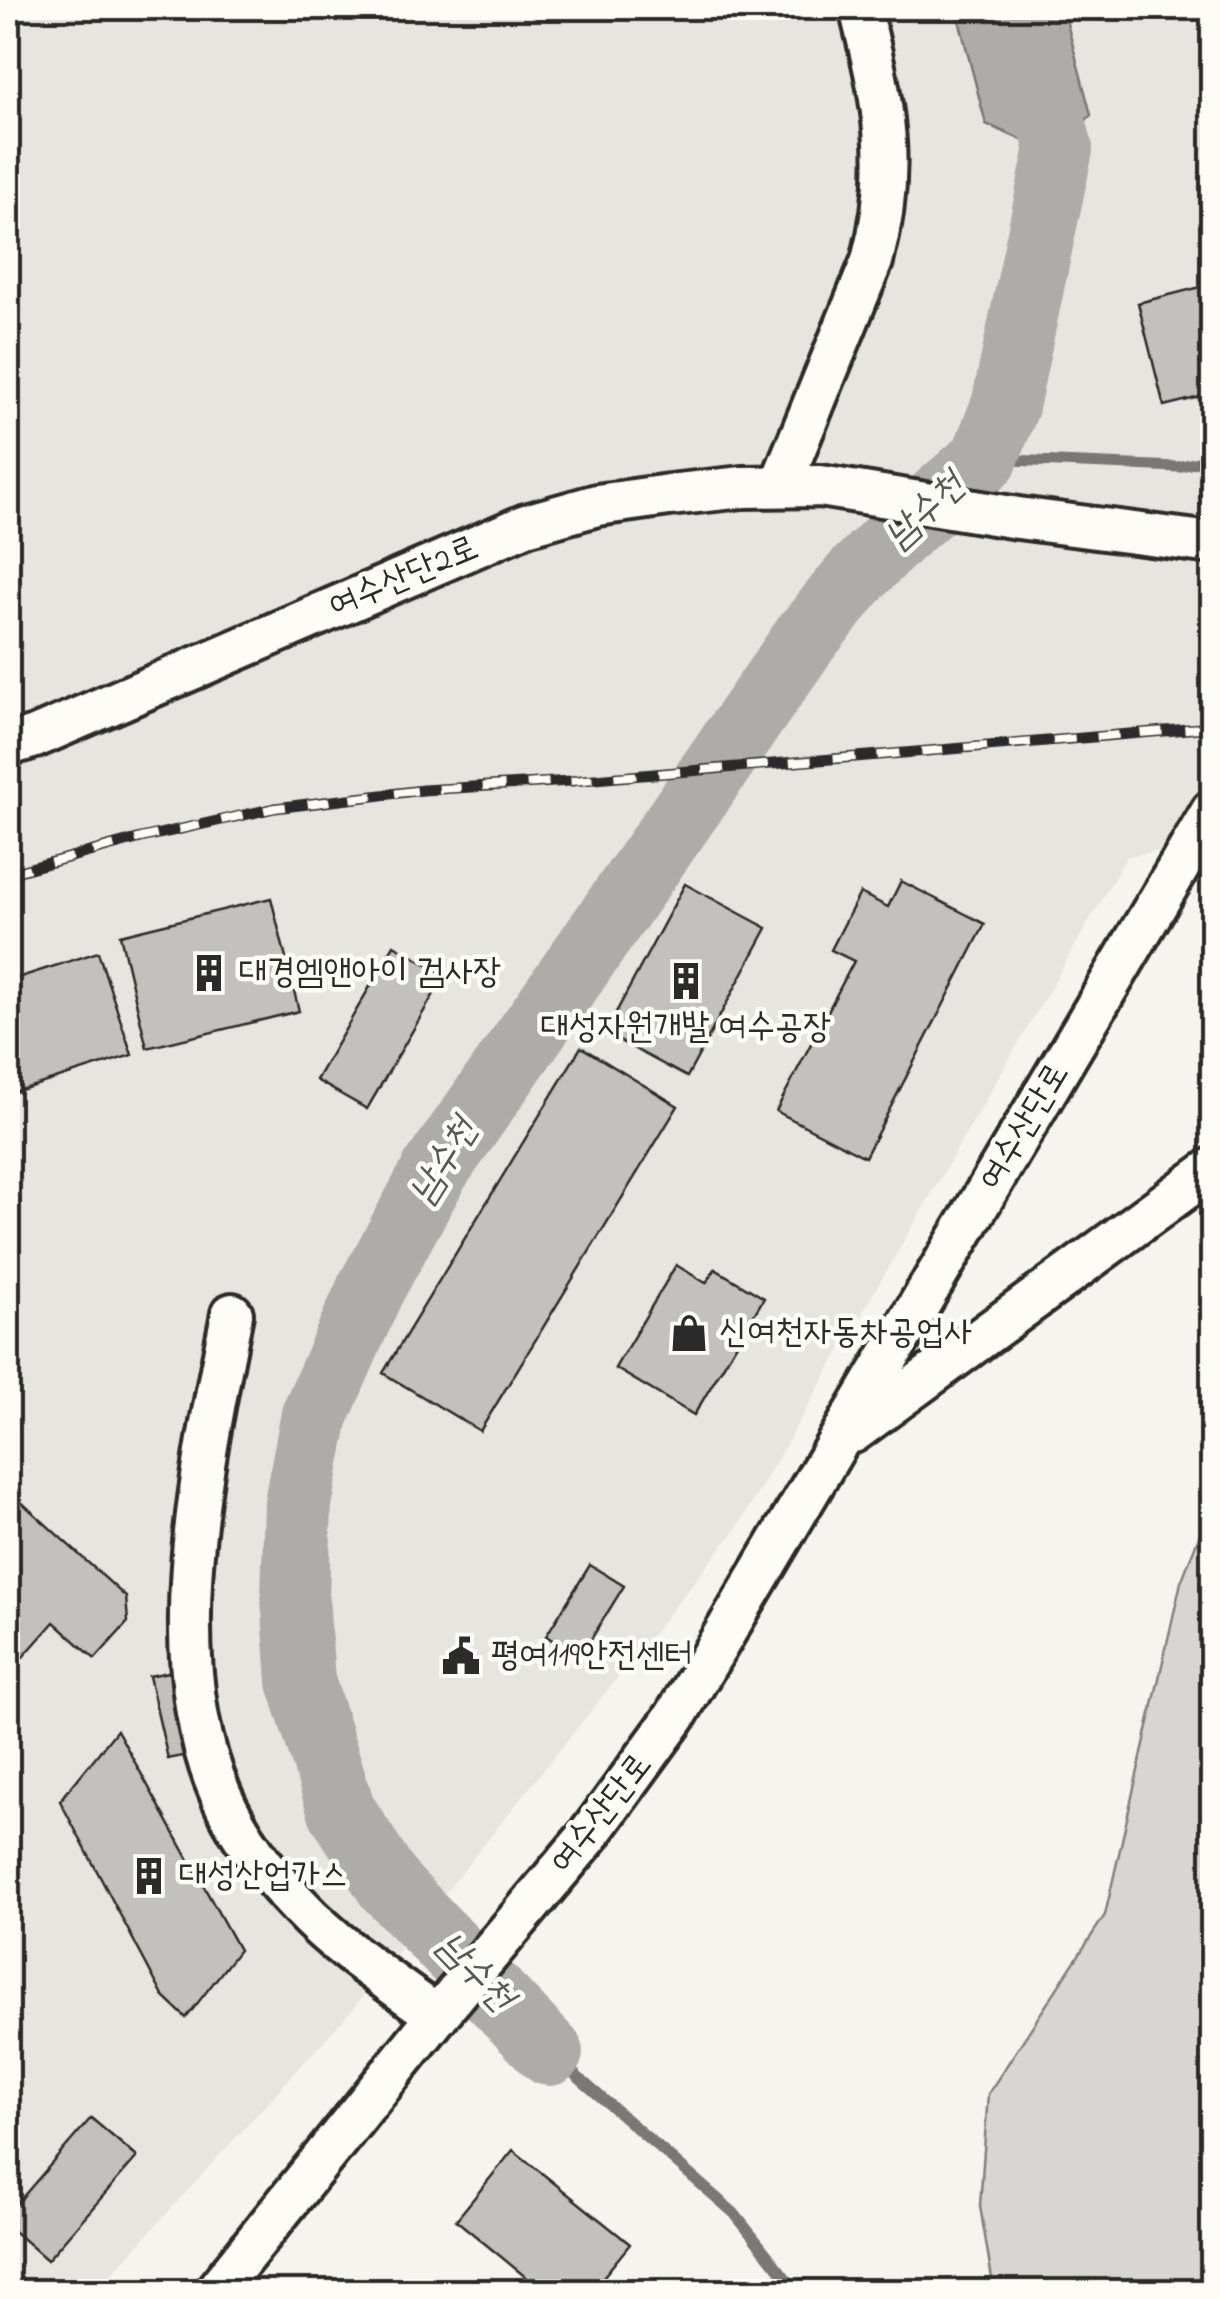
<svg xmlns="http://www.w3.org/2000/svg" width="1220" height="2299" viewBox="0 0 1220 2299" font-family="'Indie Flower','Poor Story',sans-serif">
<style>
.built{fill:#e6e5e0}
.green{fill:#d7d6d2;stroke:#81807e;stroke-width:2.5}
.water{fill:#adaca9;stroke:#797877;stroke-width:2.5}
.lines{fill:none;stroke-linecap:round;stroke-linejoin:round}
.stream{stroke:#797877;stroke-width:11}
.river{stroke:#adaca9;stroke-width:68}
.building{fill:#c2c1be;stroke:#2b2b2b;stroke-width:2.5}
.minor-casing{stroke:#2b2b2b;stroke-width:48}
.minor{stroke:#fdfcf7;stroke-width:40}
.rail-casing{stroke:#2b2b2b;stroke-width:11}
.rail{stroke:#fdfcf7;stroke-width:8;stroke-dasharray:22;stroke-linecap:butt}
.labels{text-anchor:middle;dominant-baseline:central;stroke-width:9;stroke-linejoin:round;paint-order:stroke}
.street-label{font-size:35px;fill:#2b2b2b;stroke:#fdfcf7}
.poi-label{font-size:35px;fill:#2b2b2b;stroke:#fdfcf7;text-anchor:start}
.water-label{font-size:38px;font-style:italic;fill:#585857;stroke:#fdfcf7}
</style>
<rect width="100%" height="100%" fill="#f5f4ef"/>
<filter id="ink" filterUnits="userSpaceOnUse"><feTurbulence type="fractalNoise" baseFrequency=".01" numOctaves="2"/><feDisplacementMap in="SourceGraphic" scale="20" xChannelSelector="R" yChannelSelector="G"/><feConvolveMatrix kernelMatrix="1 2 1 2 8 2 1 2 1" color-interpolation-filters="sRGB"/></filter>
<g filter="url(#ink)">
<path class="built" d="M 8,8 L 1212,8 L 1212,843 L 1127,856 L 738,1527 L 350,2012 L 96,2291 L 8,2292 Z"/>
<path class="green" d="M 1212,1503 L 1212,2291 L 994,2291 L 980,2206 L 988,2094 L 1105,1915 L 1181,1582 Z"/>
<path class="water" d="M 956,8 L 1063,8 L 1091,115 L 1059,149 L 1022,140 L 986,124 Z"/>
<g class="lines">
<path class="stream" d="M 984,459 L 1178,467 L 1212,458
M 549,2052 L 734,2213 L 797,2292"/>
<path class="river" d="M 549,2052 L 389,1885 L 342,1811 L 301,1681 L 295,1598 L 298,1503 L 315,1415 L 370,1290 L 435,1171 L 806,638 L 858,574 L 897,535 L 984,459 L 1005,406 L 1059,149 L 1022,8"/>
</g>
<path class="building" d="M 1212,284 L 1212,394 L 1164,406 L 1138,303 Z
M 901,881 L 985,924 L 865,1157 L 776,1111 L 854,961 L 831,950 L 860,893 L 888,907 Z
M 685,884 L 767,928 L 687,1077 L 605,1033 Z
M 271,898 L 299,1011 L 147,1048 L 120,935 Z
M 394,945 L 445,975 L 367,1109 L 316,1080 Z
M 98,952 L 132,1055 L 8,1094 L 8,981 Z
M 581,1047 L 678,1106 L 480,1431 L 383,1373 Z
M 676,1265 L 706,1283 L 715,1269 L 764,1298 L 694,1415 L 615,1368 Z
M 8,1490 L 126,1597 L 128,1622 L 95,1659 L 54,1622 L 8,1674 Z
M 590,1565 L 624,1586 L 580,1657 L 546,1636 Z
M 173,1671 L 192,1754 L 168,1759 L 149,1676 Z
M 117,1730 L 239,1950 L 186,2018 L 163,1996 L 60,1801 Z
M 91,2118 L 137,2157 L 47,2260 L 8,2226 L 8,2214 Z
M 513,2150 L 630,2244 L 591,2292 L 544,2292 L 456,2220 Z"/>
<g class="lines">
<g class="minor-casing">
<path id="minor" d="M 780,486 L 872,261 C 898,166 883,100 860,8
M 8,745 L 35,737 L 526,525 L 597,505 L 669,495 L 743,487 L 820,486 L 1018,518 L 1212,543
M 232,1314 C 204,1458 159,1655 221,1795 C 239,1837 269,1875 300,1907 C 339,1949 391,1982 437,2016
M 853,1432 L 1212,1169
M 215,2292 L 437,2016 L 589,1835 L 675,1717 L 1212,811"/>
</g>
<use href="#minor" class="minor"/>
<g class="rail-casing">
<path id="rail" d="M 8,874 L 141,838 L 275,808 L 423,790 L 571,781 L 1212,727"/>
</g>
<use href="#rail" class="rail"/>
</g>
</g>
<defs>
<g id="building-bare" transform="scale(3)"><path d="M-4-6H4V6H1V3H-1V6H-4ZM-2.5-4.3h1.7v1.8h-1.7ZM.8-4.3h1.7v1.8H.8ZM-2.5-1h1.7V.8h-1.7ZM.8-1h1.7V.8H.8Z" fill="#2b2b2b" stroke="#fdfcf7" stroke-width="2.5" paint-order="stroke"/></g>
<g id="shop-bare" transform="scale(3)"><path d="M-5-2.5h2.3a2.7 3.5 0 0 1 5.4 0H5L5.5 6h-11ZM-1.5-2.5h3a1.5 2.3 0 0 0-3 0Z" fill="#2b2b2b" stroke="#fdfcf7" stroke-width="2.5" paint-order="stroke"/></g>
<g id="civic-bare" transform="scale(3)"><path d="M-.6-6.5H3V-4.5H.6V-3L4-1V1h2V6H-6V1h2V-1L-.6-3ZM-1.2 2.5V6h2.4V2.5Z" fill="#2b2b2b" stroke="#fdfcf7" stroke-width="2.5" paint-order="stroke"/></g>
</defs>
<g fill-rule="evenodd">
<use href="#building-bare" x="209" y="973"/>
<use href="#building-bare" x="686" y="981"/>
<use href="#shop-bare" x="689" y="1333"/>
<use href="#civic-bare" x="461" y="1656"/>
<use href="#building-bare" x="149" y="1876"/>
</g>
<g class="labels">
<g class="street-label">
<text transform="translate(404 578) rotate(-23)">여수산단2로</text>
<text transform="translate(1025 1127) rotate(-59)">여수산단로</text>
<text transform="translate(602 1814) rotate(-52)">여수산단로</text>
</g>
<g class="poi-label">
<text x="239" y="973">대경엠앤아이 검사장</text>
<text x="686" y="1028" text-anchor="middle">대성자원개발 여수공장</text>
<text x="719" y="1333">신여천자동차공업사</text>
<text x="491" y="1656">평여119안전센터</text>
<text x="179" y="1876">대성산업가스</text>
</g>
<g class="water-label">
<text transform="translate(926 512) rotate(-43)">남수천</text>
<text transform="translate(445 1162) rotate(-58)">남수천</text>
<text transform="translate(474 1973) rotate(46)">남수천</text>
</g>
</g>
<rect width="1220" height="2299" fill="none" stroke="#fdfcf7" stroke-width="40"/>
<rect x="20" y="20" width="1180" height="2259" fill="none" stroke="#2b2b2b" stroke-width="4" filter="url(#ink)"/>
</svg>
